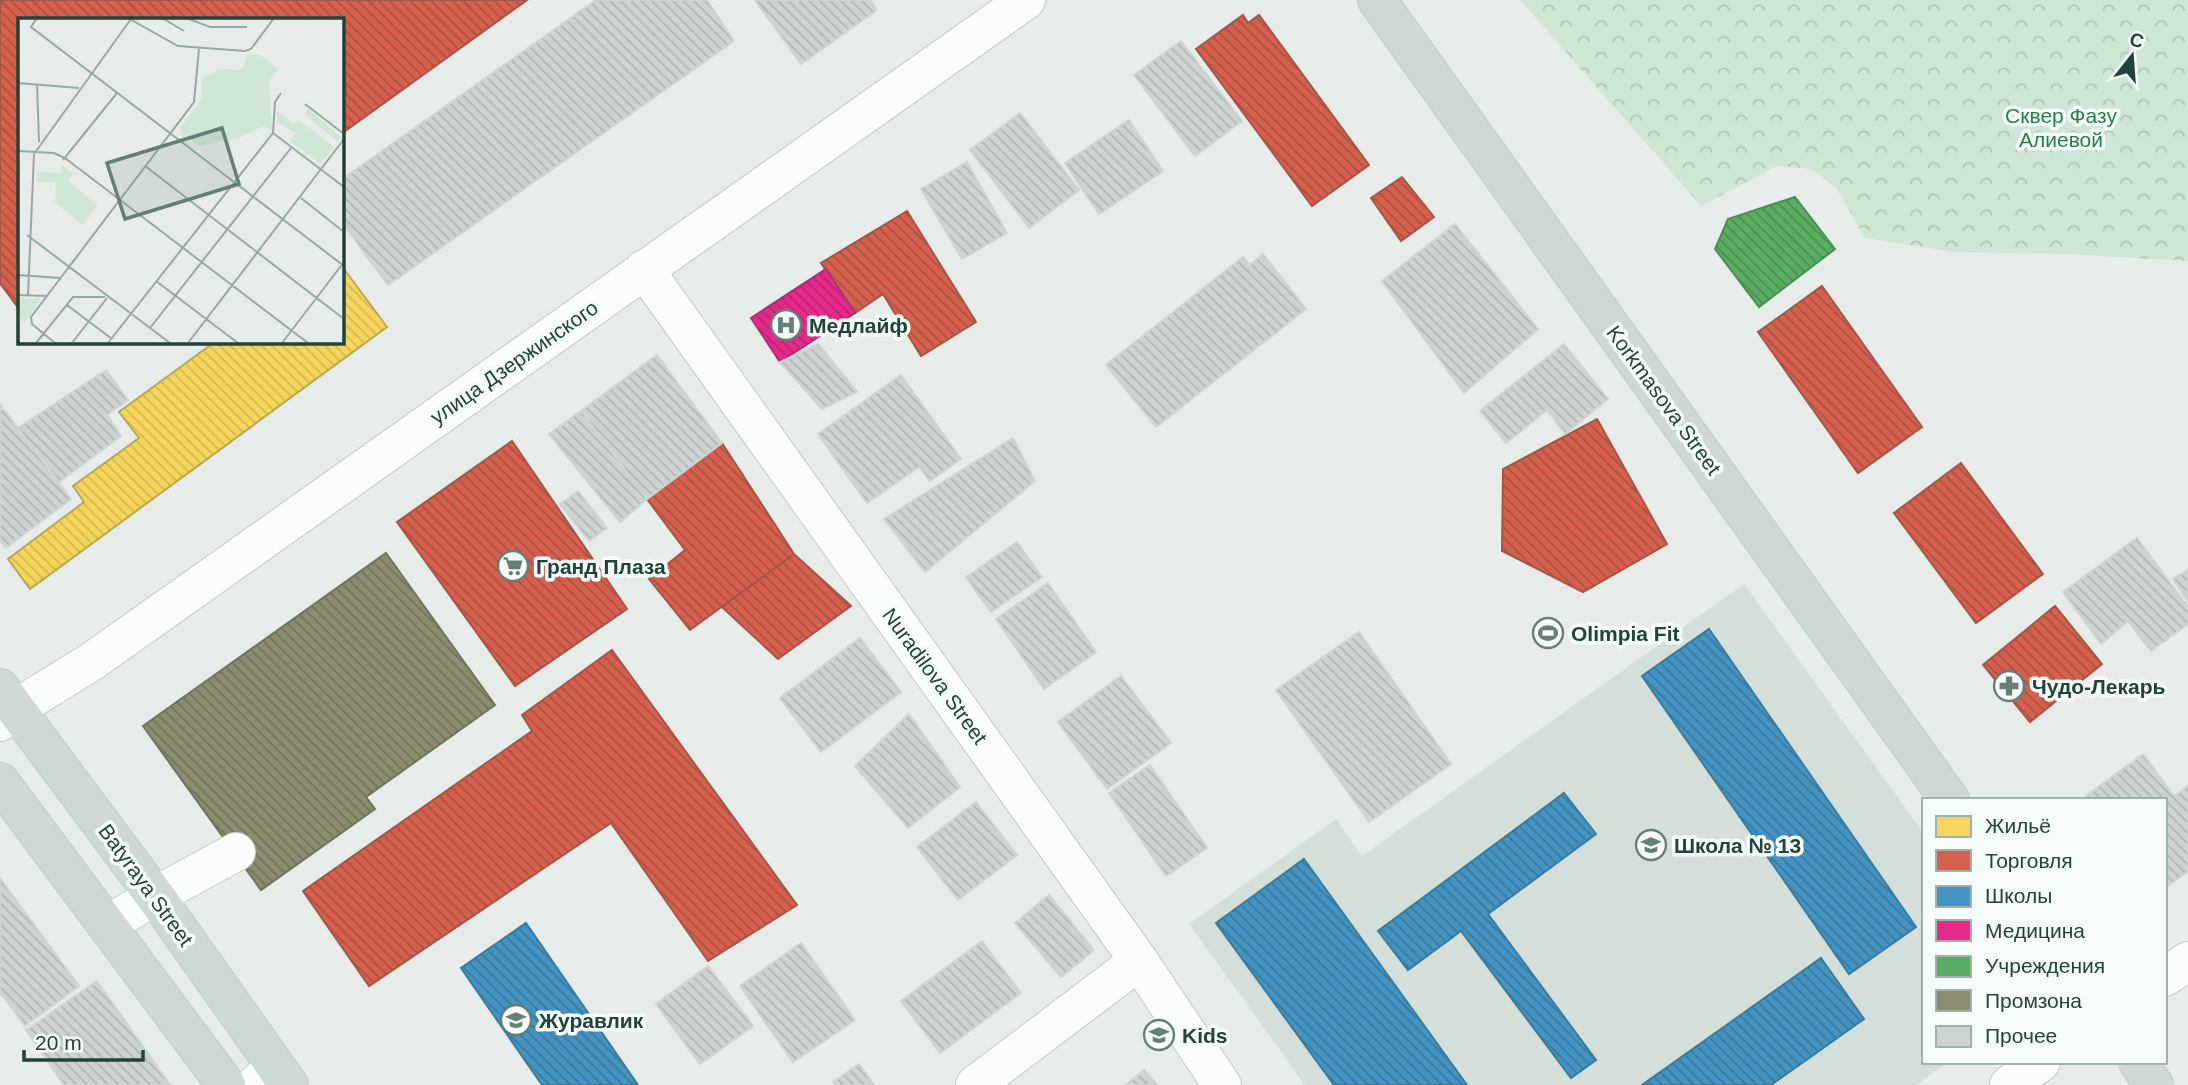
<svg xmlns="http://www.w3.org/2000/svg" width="2188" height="1085" viewBox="0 0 2188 1085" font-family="Helvetica,sans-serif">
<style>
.built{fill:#d4dfda}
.forest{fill:url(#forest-crowns)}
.homes{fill:url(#homes-back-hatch);stroke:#b6a952;stroke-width:2}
.shops{fill:url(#shops-back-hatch);stroke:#a05747;stroke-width:2}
.schools{fill:url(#schools-back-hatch);stroke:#397b9a;stroke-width:2}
.health{fill:url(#health-back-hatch);stroke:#ac3172;stroke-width:2}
.public{fill:url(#public-back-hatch);stroke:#498e55;stroke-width:2}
.industry{fill:url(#industry-back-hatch);stroke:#6c765e;stroke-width:2}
.building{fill:url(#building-back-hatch);stroke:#cfd5d3;stroke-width:2}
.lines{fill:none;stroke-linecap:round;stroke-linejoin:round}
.minor-casing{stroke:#c4c9c7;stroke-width:40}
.major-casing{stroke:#c1cbc9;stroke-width:40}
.minor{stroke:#fbfcfc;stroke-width:38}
.major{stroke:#ced8d5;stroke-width:38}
.labels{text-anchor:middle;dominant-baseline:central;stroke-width:7;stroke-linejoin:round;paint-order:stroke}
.park-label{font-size:21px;fill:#267e48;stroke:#f5fbf8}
.poi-label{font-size:21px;font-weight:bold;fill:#21433a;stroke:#f5fbf8;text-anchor:start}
.street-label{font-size:21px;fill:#21433a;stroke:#f5fbf8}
.inset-road{fill:none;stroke:#98a8a4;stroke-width:2}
.view{fill:#667e78;fill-opacity:0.15;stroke:#667e78;stroke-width:3.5}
.inset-edge{fill:none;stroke:#21433a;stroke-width:3.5}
</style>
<defs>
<pattern id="forest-crowns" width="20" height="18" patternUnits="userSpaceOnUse" patternTransform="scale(1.75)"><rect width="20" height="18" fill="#cfe6d6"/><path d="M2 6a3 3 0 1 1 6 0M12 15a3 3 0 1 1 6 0" fill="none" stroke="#b1c6b8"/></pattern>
<pattern id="homes-back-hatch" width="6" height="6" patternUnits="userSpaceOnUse" patternTransform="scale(1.75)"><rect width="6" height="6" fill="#f6d55c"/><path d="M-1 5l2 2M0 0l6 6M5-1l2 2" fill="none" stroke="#d3b851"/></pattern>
<pattern id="shops-back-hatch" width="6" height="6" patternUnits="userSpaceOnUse" patternTransform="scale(1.75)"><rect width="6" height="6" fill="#d6604d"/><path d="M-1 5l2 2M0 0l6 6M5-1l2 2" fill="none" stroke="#ad5141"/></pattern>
<pattern id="schools-back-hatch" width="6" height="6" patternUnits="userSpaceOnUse" patternTransform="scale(1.75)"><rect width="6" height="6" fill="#4393c3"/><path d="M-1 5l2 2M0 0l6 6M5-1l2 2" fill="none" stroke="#387a9f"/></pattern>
<pattern id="health-back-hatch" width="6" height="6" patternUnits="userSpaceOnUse" patternTransform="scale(1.75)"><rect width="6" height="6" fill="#e7298a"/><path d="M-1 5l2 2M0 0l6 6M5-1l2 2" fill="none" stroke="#bb2572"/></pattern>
<pattern id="public-back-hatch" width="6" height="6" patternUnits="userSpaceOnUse" patternTransform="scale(1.75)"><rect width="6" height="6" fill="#5aae61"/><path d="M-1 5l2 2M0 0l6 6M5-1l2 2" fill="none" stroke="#4a8f51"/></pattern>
<pattern id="industry-back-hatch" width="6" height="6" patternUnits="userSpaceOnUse" patternTransform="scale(1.75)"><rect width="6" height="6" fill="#8c8c6e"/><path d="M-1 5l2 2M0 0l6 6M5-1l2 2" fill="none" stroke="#72745b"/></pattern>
<pattern id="building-back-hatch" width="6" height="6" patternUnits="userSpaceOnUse" patternTransform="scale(1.75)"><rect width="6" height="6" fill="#cdd3d1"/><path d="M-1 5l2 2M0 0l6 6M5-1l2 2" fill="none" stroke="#b0b6b4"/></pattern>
</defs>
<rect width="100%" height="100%" fill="#e7ecea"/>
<path class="built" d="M 1744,584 L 1924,834 L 1924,1062 L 1948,1062 L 1916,1085 L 1305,1085 L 1189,924 L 1336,819 L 1362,856 Z"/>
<path class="forest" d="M 1520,0 L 2188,0 L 2188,261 L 2066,254 L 1954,252 L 1865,238 L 1837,189 L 1811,169 L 1777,166 L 1701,206 Z"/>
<path class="homes" d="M 341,265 L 387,327 L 30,589 L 8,559 L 84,502 L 73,486 L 139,438 L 119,412 L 216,341 L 341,341 Z"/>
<path class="shops" d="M 0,0 L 527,0 L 341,134 L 341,19 L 19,19 L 19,309 L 0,283 Z
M 1243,15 L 1248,23 L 1259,15 L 1369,165 L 1312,206 L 1196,49 Z
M 1402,177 L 1434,217 L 1401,241 L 1371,198 Z
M 907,211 L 976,322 L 921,356 L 883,294 L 855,313 L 821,263 Z
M 1822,286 L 1922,427 L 1858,473 L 1758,332 Z
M 1597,419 L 1667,544 L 1583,592 L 1502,551 L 1503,469 Z
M 512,441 L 627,609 L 515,686 L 397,522 Z
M 722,443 L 794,554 L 690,630 L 649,579 L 685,550 L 647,499 Z
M 1961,463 L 2043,574 L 1976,623 L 1894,513 Z
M 794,554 L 851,606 L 778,659 L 722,607 Z
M 2055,606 L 2102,664 L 2030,722 L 1983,665 Z
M 612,650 L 797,905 L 708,961 L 611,823 L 369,986 L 303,891 L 532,731 L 522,715 Z"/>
<path class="schools" d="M 1709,629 L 1916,927 L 1849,974 L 1642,676 Z
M 1564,793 L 1596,834 L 1488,914 L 1596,1060 L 1571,1078 L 1461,931 L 1408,970 L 1378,931 Z
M 1304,859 L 1467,1085 L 1334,1085 L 1216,923 Z
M 526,923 L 638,1085 L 542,1085 L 461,968 Z
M 1821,958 L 1864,1019 L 1771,1085 L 1642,1085 Z"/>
<path class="health" d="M 826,269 L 855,313 L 780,362 L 751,318 Z"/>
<path class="public" d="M 1795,197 L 1835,249 L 1759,307 L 1715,249 L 1728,219 Z"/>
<path class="industry" d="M 386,553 L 495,705 L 366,797 L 375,809 L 261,890 L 143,726 Z"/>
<path class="building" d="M 596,0 L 707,0 L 734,41 L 388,285 L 341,221 L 341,180 Z
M 755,0 L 870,0 L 877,10 L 801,64 Z
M 1181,41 L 1242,121 L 1195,156 L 1134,75 Z
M 1020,113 L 1079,190 L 1029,228 L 970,150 Z
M 1129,120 L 1163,171 L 1099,214 L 1065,163 Z
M 967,162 L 1007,233 L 962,259 L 921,189 Z
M 1455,224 L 1538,329 L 1464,393 L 1382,281 Z
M 1263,254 L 1306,309 L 1156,427 L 1106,365 L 1243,257 L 1250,265 Z
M 818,344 L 857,392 L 822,409 L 780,362 Z
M 1564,344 L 1608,399 L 1565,434 L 1547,410 L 1506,443 L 1480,411 Z
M 657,355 L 722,443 L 647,499 L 581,411 Z
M 106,370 L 128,400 L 107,415 L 121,436 L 59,482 L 18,428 Z
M 901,375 L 961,459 L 930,481 L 919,467 L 867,503 L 818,434 Z
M 0,404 L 71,499 L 6,548 L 0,541 Z
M 581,411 L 647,499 L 620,522 L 549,434 Z
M 1013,438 L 1035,481 L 925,572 L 884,519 Z
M 578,491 L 607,528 L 589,541 L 560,504 Z
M 2137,538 L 2188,607 L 2188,624 L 2151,651 L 2128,621 L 2101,644 L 2063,592 Z
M 1017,542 L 1042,577 L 991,612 L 966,577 Z
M 2188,570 L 2188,602 L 2173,579 Z
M 1048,583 L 1096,652 L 1044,689 L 996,619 Z
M 1359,632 L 1451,764 L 1369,822 L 1276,690 Z
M 860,638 L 901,692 L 821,752 L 780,698 Z
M 1121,676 L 1171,743 L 1107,789 L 1058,722 Z
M 909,714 L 960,787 L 908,828 L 855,766 Z
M 2143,754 L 2174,796 L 2188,786 L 2188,871 L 2165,888 L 2165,800 L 2089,800 L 2086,796 Z
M 1150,765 L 1207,848 L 1166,876 L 1109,793 Z
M 976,802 L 1017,855 L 958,900 L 917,847 Z
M 0,878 L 79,986 L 25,1026 L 2,995 L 0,996 Z
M 1049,895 L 1094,950 L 1061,977 L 1015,923 Z
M 982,941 L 1021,993 L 940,1053 L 901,1001 Z
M 801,943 L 855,1020 L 793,1062 L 740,986 Z
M 708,966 L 753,1026 L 700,1064 L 656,1004 Z
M 97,981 L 170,1085 L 64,1085 L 26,1030 Z
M 859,1064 L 874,1085 L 835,1085 L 833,1082 Z
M 1144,1070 L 1157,1085 L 1126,1085 Z"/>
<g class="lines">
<g class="minor-casing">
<path id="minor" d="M 644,269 L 1139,961 L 1222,1085
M 0,722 L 15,709 L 91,662 L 1026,0
M 107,925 L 155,896 L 236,852
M 2165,977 L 2188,961
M 255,1085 L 275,1066
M 975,1085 L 1139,961
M 2009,1085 L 2041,1062"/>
</g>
<g class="major-casing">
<path id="major" d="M 1377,0 L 1950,800
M 0,688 L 155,896 L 289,1085
M 0,782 L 226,1085
M 2138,1062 L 2154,1085"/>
</g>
<use href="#minor" class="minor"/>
<use href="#major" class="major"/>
</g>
<defs>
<g id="hospital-ring" transform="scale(1.575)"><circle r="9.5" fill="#f5fbf8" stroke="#667e78" stroke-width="1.5"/><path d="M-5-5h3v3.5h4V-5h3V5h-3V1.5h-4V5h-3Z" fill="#667e78"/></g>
<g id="supermarket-ring" transform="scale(1.575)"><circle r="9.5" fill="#f5fbf8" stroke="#667e78" stroke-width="1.5"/><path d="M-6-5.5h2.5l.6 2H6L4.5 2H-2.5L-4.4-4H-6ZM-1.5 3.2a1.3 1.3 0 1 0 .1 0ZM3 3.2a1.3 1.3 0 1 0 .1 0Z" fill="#667e78"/></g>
<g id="stadium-ring" transform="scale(1.575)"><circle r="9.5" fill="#f5fbf8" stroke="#667e78" stroke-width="1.5"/><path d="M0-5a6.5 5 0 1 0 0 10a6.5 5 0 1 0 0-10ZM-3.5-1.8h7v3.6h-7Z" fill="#667e78"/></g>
<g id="pharmacy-ring" transform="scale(1.575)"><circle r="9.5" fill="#f5fbf8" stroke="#667e78" stroke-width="1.5"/><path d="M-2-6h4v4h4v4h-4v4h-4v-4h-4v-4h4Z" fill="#667e78"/></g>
<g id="school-ring" transform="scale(1.575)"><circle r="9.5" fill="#f5fbf8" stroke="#667e78" stroke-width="1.5"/><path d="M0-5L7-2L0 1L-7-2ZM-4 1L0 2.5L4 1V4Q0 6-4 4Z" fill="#667e78"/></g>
</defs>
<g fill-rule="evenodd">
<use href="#hospital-ring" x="786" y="325"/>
<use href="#supermarket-ring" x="513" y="566"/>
<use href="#stadium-ring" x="1548" y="633"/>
<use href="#pharmacy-ring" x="2009" y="686"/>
<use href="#school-ring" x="1651" y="845"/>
<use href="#school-ring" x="516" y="1020"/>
<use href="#school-ring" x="1159" y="1035"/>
</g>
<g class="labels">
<g class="park-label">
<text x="2061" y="115">Сквер Фазу<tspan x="2061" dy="24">Алиевой</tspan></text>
</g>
<g class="poi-label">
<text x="809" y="325">Медлайф</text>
<text x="536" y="566">Гранд Плаза</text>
<text x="1571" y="633">Olimpia Fit</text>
<text x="2032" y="686">Чудо-Лекарь</text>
<text x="1674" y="845">Школа № 13</text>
<text x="539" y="1020">Журавлик</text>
<text x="1182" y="1035">Kids</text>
</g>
<g class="street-label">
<text transform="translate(514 362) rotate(-35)">улица Дзержинского</text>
<text transform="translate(1664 400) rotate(54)">Korkmasova Street</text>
<text transform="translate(935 676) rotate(54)">Nuradilova Street</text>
<text transform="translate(146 885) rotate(54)">Batyraya Street</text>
</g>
</g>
<g transform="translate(18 18)">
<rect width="326" height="326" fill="#e7ecea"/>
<path d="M 230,36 L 242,37 L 260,51 L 251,63 L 254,111 L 244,109 L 220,120 L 182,128 L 164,117 L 162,109 L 183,82 L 184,60 L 202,51 L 223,52 ZM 290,91 L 323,119 L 320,124 L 286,96 ZM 259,93 L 275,105 L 281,102 L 316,129 L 303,146 L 272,123 L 278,115 L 259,104 ZM 43,146 L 55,155 L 50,163 L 80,187 L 65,207 L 37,185 L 38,165 L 19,164 L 19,154 L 43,155 ZM 0,280 L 23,281 L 7,304 L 1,300 Z" fill="#cfe6d6"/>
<path class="inset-road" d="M 19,0 L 13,9 L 326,248M 110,0 L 160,28 L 227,33 L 233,31 L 256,0M 144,0 L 166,13M 168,0 L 192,9 L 229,9M 0,65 L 61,70M 19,66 L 21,124M 287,86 L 326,116M 255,115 L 326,169M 0,133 L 36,135 L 47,140 L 290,325M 16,136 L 113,1M 45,142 L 99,75M 127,148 L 326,301M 283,180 L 326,214M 9,217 L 152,325M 0,257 L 42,260M 138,263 L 220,325M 0,277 L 28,278M 10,277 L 16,136M 49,287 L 94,321M 132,310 L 273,130M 18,325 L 55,279 L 87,279M 37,325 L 14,306 L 13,299 L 176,84 L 181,31M 54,325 L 89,280M 90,325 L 255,115 L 257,84 L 263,75M 170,325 L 326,121M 264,325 L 326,244"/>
<path class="view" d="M 204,110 L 221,166 L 107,201 L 89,145 Z"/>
<rect width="326" height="326" class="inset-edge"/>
</g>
<rect x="1922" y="798" width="245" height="266" fill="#f5fbf8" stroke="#a0b1ac" stroke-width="2"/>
<rect x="1936" y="816" width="35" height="21" fill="#f6d55c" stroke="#a0b1ac" stroke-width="2"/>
<text x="1985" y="833" font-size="21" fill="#21433a">Жильё</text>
<rect x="1936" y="850" width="35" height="21" fill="#d6604d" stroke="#a0b1ac" stroke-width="2"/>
<text x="1985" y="868" font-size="21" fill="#21433a">Торговля</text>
<rect x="1936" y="886" width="35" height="21" fill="#4393c3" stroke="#a0b1ac" stroke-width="2"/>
<text x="1985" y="903" font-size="21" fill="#21433a">Школы</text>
<rect x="1936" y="920" width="35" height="21" fill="#e7298a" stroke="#a0b1ac" stroke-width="2"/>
<text x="1985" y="938" font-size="21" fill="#21433a">Медицина</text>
<rect x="1936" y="956" width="35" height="21" fill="#5aae61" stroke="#a0b1ac" stroke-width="2"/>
<text x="1985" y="973" font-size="21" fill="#21433a">Учреждения</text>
<rect x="1936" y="990" width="35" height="21" fill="#8c8c6e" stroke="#a0b1ac" stroke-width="2"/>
<text x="1985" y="1008" font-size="21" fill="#21433a">Промзона</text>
<rect x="1936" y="1026" width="35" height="21" fill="#cdd3d1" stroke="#a0b1ac" stroke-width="2"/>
<text x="1985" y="1043" font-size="21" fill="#21433a">Прочее</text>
<g transform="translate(2132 56) rotate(17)" stroke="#f5fbf8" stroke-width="5" paint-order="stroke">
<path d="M0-5L12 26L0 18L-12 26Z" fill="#21433a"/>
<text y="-10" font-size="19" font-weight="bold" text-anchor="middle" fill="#21433a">С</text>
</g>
<path d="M24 1050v10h119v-10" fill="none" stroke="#21433a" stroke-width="3.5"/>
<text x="35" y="1050" font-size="21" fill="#21433a" stroke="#f5fbf8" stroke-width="5" paint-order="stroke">20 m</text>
</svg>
